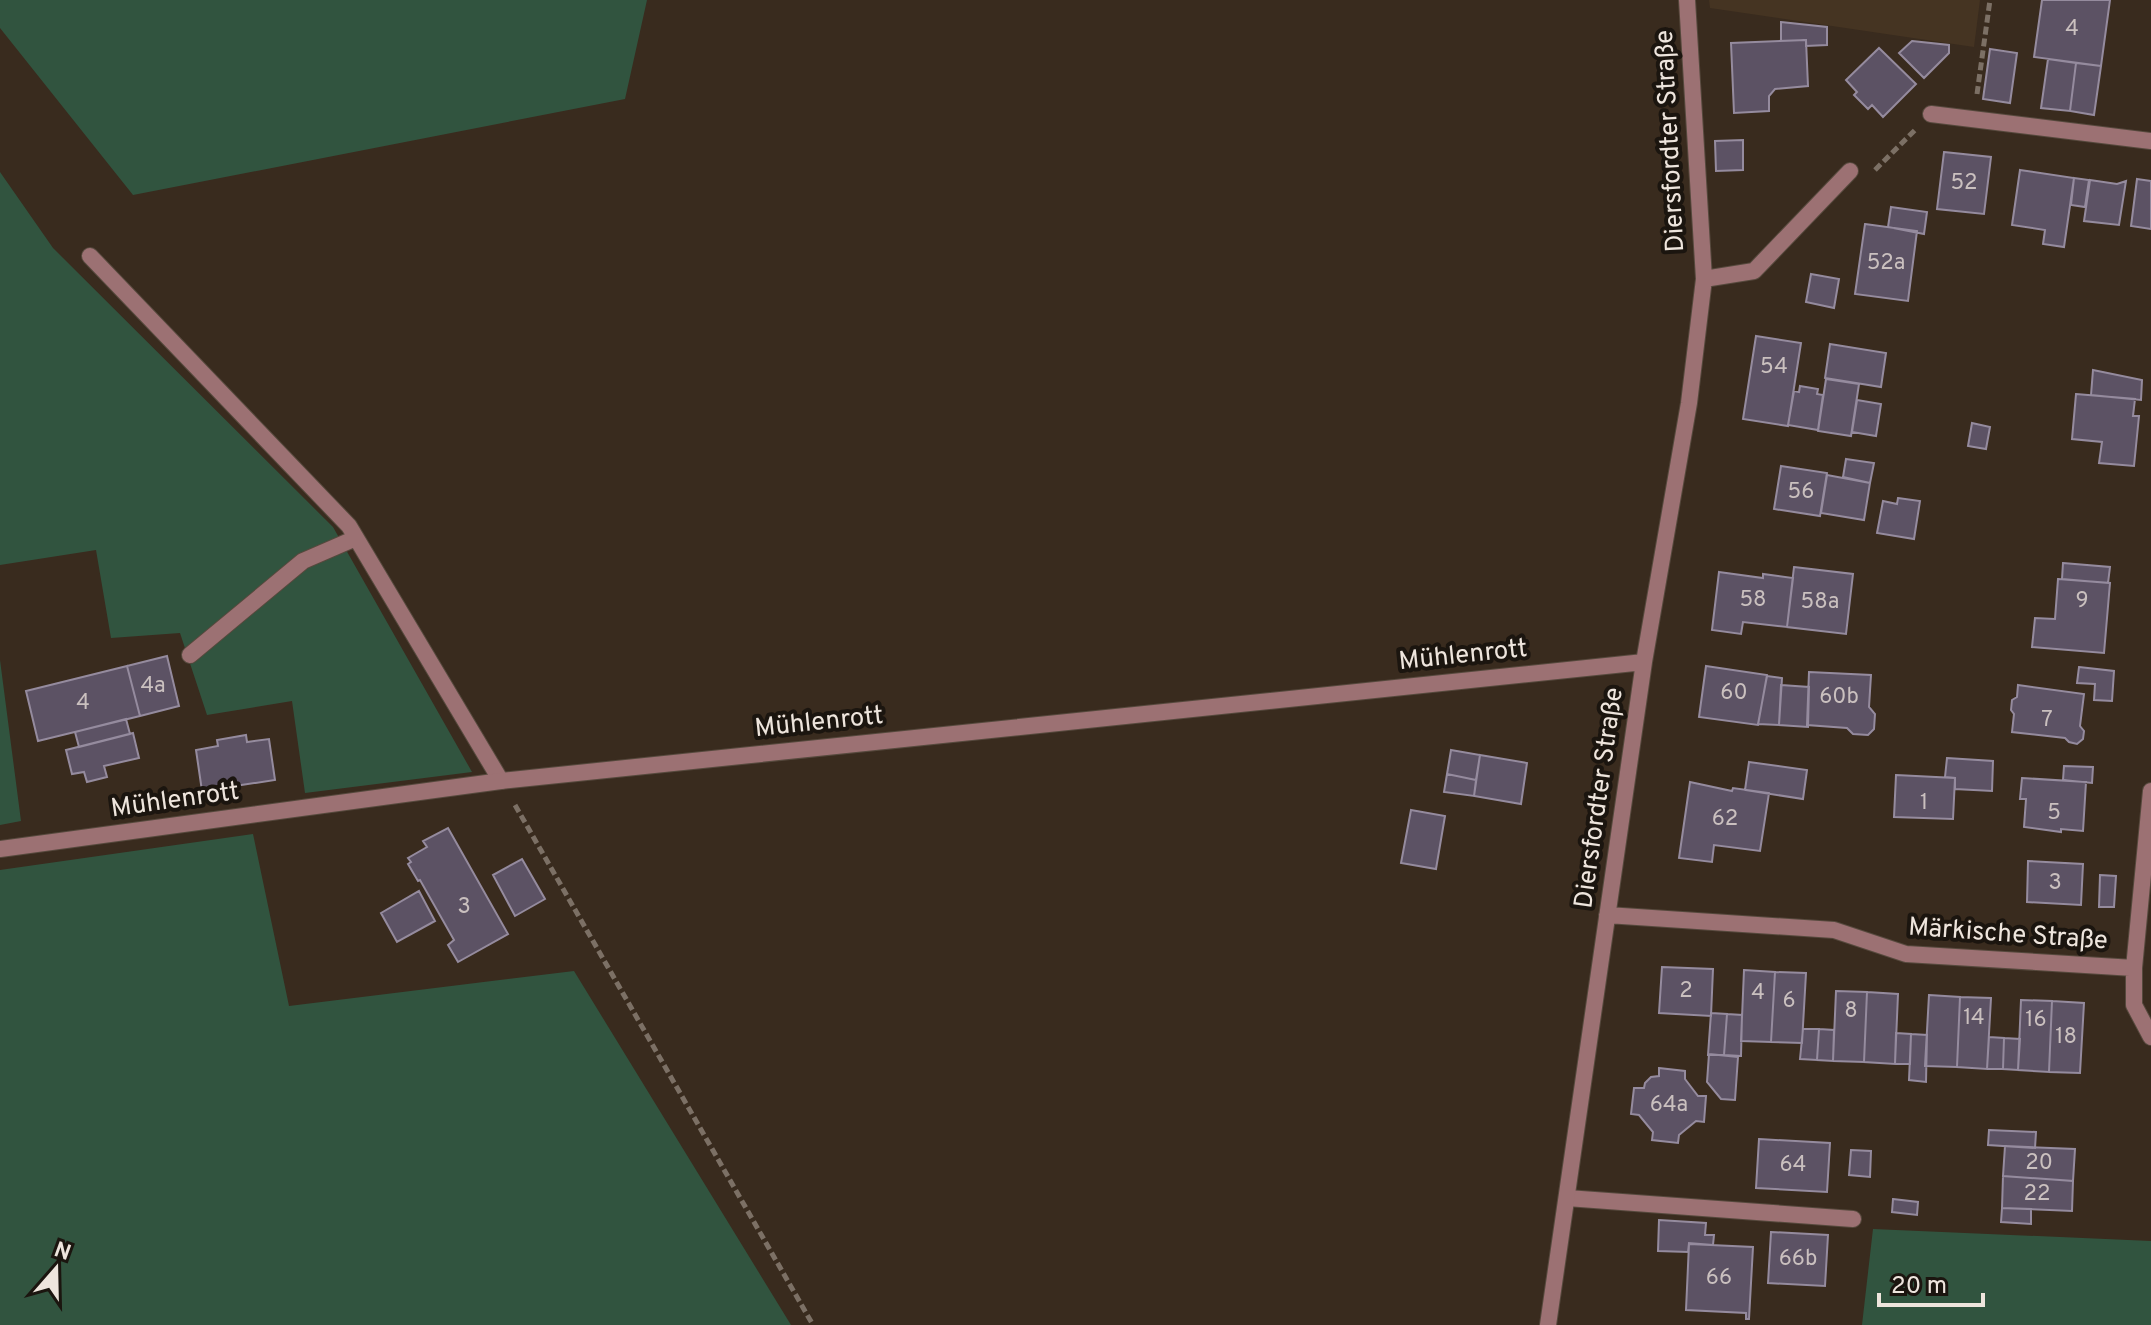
<svg xmlns="http://www.w3.org/2000/svg" width="2151" height="1325" viewBox="0 0 2151 1325" font-family="Overpass,sans-serif">
<style>
.built{fill:#453422}
.green{fill:#31543f}
.building{fill:#5c5264;stroke:#958b9e;stroke-width:2}
.lines{fill:none;stroke-linecap:round;stroke-linejoin:round}
.lane-casing{stroke:#56493d;stroke-width:18}
.street-casing{stroke:#56493d;stroke-width:18}
.path{stroke:#7c7065;stroke-width:5;stroke-dasharray:8 4;stroke-linecap:butt}
.lane{stroke:#9c7173;stroke-width:16}
.street{stroke:#9c7173;stroke-width:16}
.labels{text-anchor:middle;dominant-baseline:central;stroke-width:8;stroke-linejoin:round;paint-order:stroke}
.number-label{font-size:22px;fill:#cac0bf}
.street-label{font-size:26px;fill:#eee5dd;stroke:#1b150f}
</style>
<rect width="100%" height="100%" fill="#392b1e"/>
<path class="built" d="M 1709,0 L 1980,0 L 1974,47 L 1710,8 Z"/>
<path class="green" d="M 0,0 L 647,0 L 625,99 L 133,195 L 0,28 Z
M 0,172 L 53,248 L 333,527 L 472,772 L 305,793 L 292,701 L 207,715 L 180,633 L 111,638 L 96,550 L 0,565 Z
M 0,660 L 21,821 L 0,825 Z
M 253,834 L 289,1006 L 574,971 L 791,1325 L 0,1325 L 0,870 Z
M 1873,1229 L 2151,1241 L 2151,1325 L 1862,1325 Z"/>
<path class="building" d="M 2042,0 L 2110,0 L 2101,66 L 2034,57 Z
M 1781,22 L 1827,27 L 1827,45 L 1806,46 L 1806,40 L 1781,41 Z
M 1806,40 L 1808,86 L 1775,89 L 1769,96 L 1769,111 L 1734,113 L 1731,43 Z
M 1912,41 L 1949,45 L 1949,53 L 1924,78 L 1899,53 Z
M 1879,48 L 1916,84 L 1883,117 L 1872,105 L 1868,109 L 1854,95 L 1857,92 L 1846,80 Z
M 1990,49 L 2017,53 L 2010,103 L 1983,99 Z
M 2048,59 L 2076,63 L 2070,111 L 2041,108 Z
M 2076,63 L 2101,66 L 2094,115 L 2070,111 Z
M 1743,140 L 1743,170 L 1716,171 L 1715,141 Z
M 1944,152 L 1991,157 L 1984,214 L 1937,209 Z
M 2020,170 L 2074,178 L 2064,247 L 2043,244 L 2045,230 L 2012,225 Z
M 2074,178 L 2089,180 L 2085,207 L 2071,205 Z
M 2137,179 L 2151,181 L 2151,229 L 2131,226 Z
M 2090,180 L 2117,184 L 2126,181 L 2119,225 L 2084,221 Z
M 1891,207 L 1927,212 L 1924,234 L 1888,227 Z
M 1865,224 L 1917,231 L 1908,301 L 1855,294 Z
M 1811,274 L 1839,279 L 1834,308 L 1806,302 Z
M 1756,336 L 1801,343 L 1788,426 L 1743,419 Z
M 1830,344 L 1886,353 L 1881,387 L 1825,378 Z
M 2093,370 L 2142,380 L 2141,400 L 2091,395 Z
M 1826,379 L 1859,384 L 1851,436 L 1818,431 Z
M 1800,386 L 1818,389 L 1817,394 L 1823,395 L 1818,430 L 1788,425 L 1794,391 L 1799,392 Z
M 2076,394 L 2135,399 L 2133,416 L 2139,416 L 2134,466 L 2099,463 L 2102,442 L 2072,439 Z
M 1857,400 L 1881,404 L 1876,436 L 1852,432 Z
M 1972,423 L 1990,427 L 1986,449 L 1968,446 Z
M 1846,459 L 1874,463 L 1870,483 L 1843,477 Z
M 1781,466 L 1827,473 L 1820,516 L 1774,509 Z
M 1827,475 L 1870,483 L 1864,520 L 1821,513 Z
M 1898,498 L 1920,501 L 1914,539 L 1877,533 L 1883,501 L 1897,504 Z
M 2063,563 L 2110,567 L 2108,583 L 2062,579 Z
M 1794,567 L 1853,574 L 1846,634 L 1787,627 Z
M 1719,572 L 1763,578 L 1763,574 L 1793,578 L 1787,627 L 1743,622 L 1741,634 L 1712,630 Z
M 2058,579 L 2110,583 L 2104,653 L 2032,647 L 2035,618 L 2055,619 Z
M 167,656 L 179,706 L 140,716 L 127,666 Z
M 127,666 L 140,716 L 38,741 L 26,691 Z
M 1706,666 L 1767,675 L 1758,725 L 1699,717 Z
M 2079,667 L 2114,671 L 2112,701 L 2094,700 L 2095,684 L 2077,683 Z
M 1809,672 L 1871,675 L 1869,707 L 1875,714 L 1874,729 L 1868,735 L 1853,734 L 1847,728 L 1807,725 Z
M 1767,676 L 1782,678 L 1779,725 L 1758,724 Z
M 1781,685 L 1809,687 L 1808,727 L 1779,725 Z
M 2018,685 L 2084,694 L 2080,726 L 2084,731 L 2083,739 L 2077,744 L 2069,742 L 2065,738 L 2012,732 L 2014,714 L 2011,710 L 2012,700 L 2017,697 Z
M 126,719 L 130,734 L 79,747 L 75,732 Z
M 133,733 L 139,758 L 104,766 L 107,777 L 87,782 L 84,772 L 72,774 L 66,750 Z
M 246,735 L 247,742 L 269,739 L 275,780 L 202,791 L 196,750 L 218,746 L 217,740 Z
M 1451,750 L 1480,755 L 1476,780 L 1447,774 Z
M 1480,755 L 1527,763 L 1521,804 L 1474,796 Z
M 1947,758 L 1993,761 L 1992,791 L 1955,789 L 1955,778 L 1945,777 Z
M 1749,762 L 1807,770 L 1803,799 L 1745,790 Z
M 2064,766 L 2093,767 L 2092,783 L 2063,780 Z
M 1447,774 L 1476,780 L 1474,796 L 1444,792 Z
M 1896,775 L 1955,778 L 1953,819 L 1894,817 Z
M 2022,778 L 2086,782 L 2083,831 L 2061,829 L 2061,832 L 2024,827 L 2026,799 L 2020,799 Z
M 1690,782 L 1732,791 L 1733,788 L 1769,793 L 1760,851 L 1714,845 L 1712,862 L 1679,858 Z
M 1411,810 L 1445,816 L 1436,869 L 1401,863 Z
M 448,828 L 508,934 L 458,962 L 448,945 L 454,940 L 420,880 L 418,881 L 408,864 L 411,862 L 408,858 L 427,847 L 423,841 Z
M 522,859 L 545,899 L 515,916 L 493,875 Z
M 2028,861 L 2083,864 L 2081,905 L 2027,902 Z
M 2100,875 L 2116,876 L 2114,907 L 2099,907 Z
M 419,891 L 435,921 L 397,942 L 381,913 Z
M 1662,967 L 1713,969 L 1711,1016 L 1659,1013 Z
M 1744,970 L 1775,972 L 1771,1042 L 1741,1041 Z
M 1775,972 L 1806,973 L 1802,1043 L 1771,1042 Z
M 1836,991 L 1867,992 L 1864,1062 L 1833,1061 Z
M 1867,992 L 1898,994 L 1895,1064 L 1864,1062 Z
M 1929,995 L 1960,997 L 1957,1067 L 1925,1066 Z
M 1960,997 L 1991,998 L 1987,1069 L 1957,1067 Z
M 2021,1000 L 2052,1001 L 2049,1072 L 2018,1070 Z
M 2052,1001 L 2084,1003 L 2080,1073 L 2049,1072 Z
M 1711,1013 L 1727,1014 L 1724,1055 L 1708,1055 Z
M 1727,1014 L 1742,1015 L 1741,1056 L 1724,1055 Z
M 1803,1029 L 1819,1029 L 1817,1060 L 1800,1059 Z
M 1819,1029 L 1834,1030 L 1833,1061 L 1817,1060 Z
M 1896,1033 L 1911,1034 L 1910,1064 L 1895,1064 Z
M 1911,1034 L 1927,1035 L 1926,1082 L 1909,1080 Z
M 1989,1037 L 2004,1038 L 2003,1069 L 1987,1069 Z
M 2004,1038 L 2020,1039 L 2018,1070 L 2003,1069 Z
M 1709,1054 L 1738,1057 L 1735,1100 L 1721,1099 L 1707,1082 Z
M 1659,1068 L 1685,1071 L 1685,1079 L 1698,1096 L 1706,1096 L 1704,1122 L 1696,1121 L 1679,1135 L 1678,1143 L 1652,1140 L 1653,1132 L 1639,1115 L 1631,1114 L 1634,1088 L 1644,1088 L 1645,1083 L 1651,1077 L 1659,1076 Z
M 1989,1130 L 2036,1132 L 2035,1148 L 1988,1145 Z
M 1759,1139 L 1830,1143 L 1827,1192 L 1756,1188 Z
M 2005,1146 L 2075,1149 L 2073,1181 L 2003,1176 Z
M 1851,1150 L 1871,1151 L 1870,1177 L 1849,1175 Z
M 2003,1176 L 2073,1181 L 2072,1211 L 2002,1208 Z
M 1893,1199 L 1918,1202 L 1917,1215 L 1892,1212 Z
M 2002,1208 L 2031,1209 L 2031,1224 L 2001,1222 Z
M 1659,1220 L 1706,1223 L 1705,1235 L 1714,1235 L 1713,1245 L 1689,1243 L 1688,1252 L 1658,1251 Z
M 1771,1232 L 1828,1235 L 1825,1286 L 1768,1283 Z
M 1689,1244 L 1753,1247 L 1749,1319 L 1746,1319 L 1746,1313 L 1686,1310 Z"/>
<g class="lines">
<g class="lane-casing">
<path id="lane" d="M 90,256 L 349,526 L 501,781
M 190,655 L 303,561 L 356,538
M 1567,1198 L 1853,1219"/>
</g>
<g class="street-casing">
<path id="street" d="M 1931,114 L 2151,141
M 1704,279 L 1754,271 L 1850,171
M 2151,791 L 2134,968 L 2134,1005 L 2151,1037
M 0,849 L 501,781 L 1644,662
M 1607,915 L 1834,930 L 1906,954 L 2134,968
M 1548,1325 L 1644,662 L 1689,403 L 1704,279 L 1687,0"/>
</g>
<path class="path" d="M 1977,94 L 1990,0
M 1875,170 L 1916,129
M 515,805 L 813,1325"/>
<use href="#lane" class="lane"/>
<use href="#street" class="street"/>
</g>
<g class="labels">
<g class="number-label">
<text x="2072" y="29">4</text>
<text x="1964" y="183">52</text>
<text x="1886" y="263">52a</text>
<text x="1774" y="367">54</text>
<text x="1801" y="492">56</text>
<text x="1753" y="600">58</text>
<text x="2082" y="601">9</text>
<text x="1820" y="602">58a</text>
<text x="153" y="686">4a</text>
<text x="1734" y="693">60</text>
<text x="1839" y="697">60b</text>
<text x="83" y="703">4</text>
<text x="2047" y="720">7</text>
<text x="1924" y="803">1</text>
<text x="2054" y="813">5</text>
<text x="1725" y="819">62</text>
<text x="2055" y="883">3</text>
<text x="464" y="907">3</text>
<text x="1686" y="991">2</text>
<text x="1758" y="993">4</text>
<text x="1789" y="1001">6</text>
<text x="1851" y="1011">8</text>
<text x="1974" y="1018">14</text>
<text x="2036" y="1020">16</text>
<text x="2066" y="1037">18</text>
<text x="1669" y="1105">64a</text>
<text x="2039" y="1163">20</text>
<text x="1793" y="1165">64</text>
<text x="2037" y="1194">22</text>
<text x="1798" y="1259">66b</text>
<text x="1719" y="1278">66</text>
</g>
<g class="street-label">
<text transform="translate(1671 141) rotate(-93)">Diersfordter Straße</text>
<text transform="translate(1463 656) rotate(-6)">Mühlenrott</text>
<text transform="translate(819 723) rotate(-6)">Mühlenrott</text>
<text transform="translate(1600 798) rotate(-82)">Diersfordter Straße</text>
<text transform="translate(175 801) rotate(-8)">Mühlenrott</text>
<text transform="translate(2008 935) rotate(4)">Märkische Straße</text>
</g>
</g>
<g transform="translate(56 1269) rotate(20)" stroke="#1b150f" stroke-width="6" paint-order="stroke">
<path d="M0-6L14 30L0 20L-14 30Z" fill="#eee5dd"/>
<text y="-12" font-size="22" font-weight="bold" text-anchor="middle" fill="#eee5dd">N</text>
</g>
<path d="M1879 1293v12h104v-12" fill="none" stroke="#eee5dd" stroke-width="4"/>
<text x="1891" y="1293" font-size="24" fill="#eee5dd" stroke="#1b150f" stroke-width="6" paint-order="stroke">20 m</text>
</svg>
